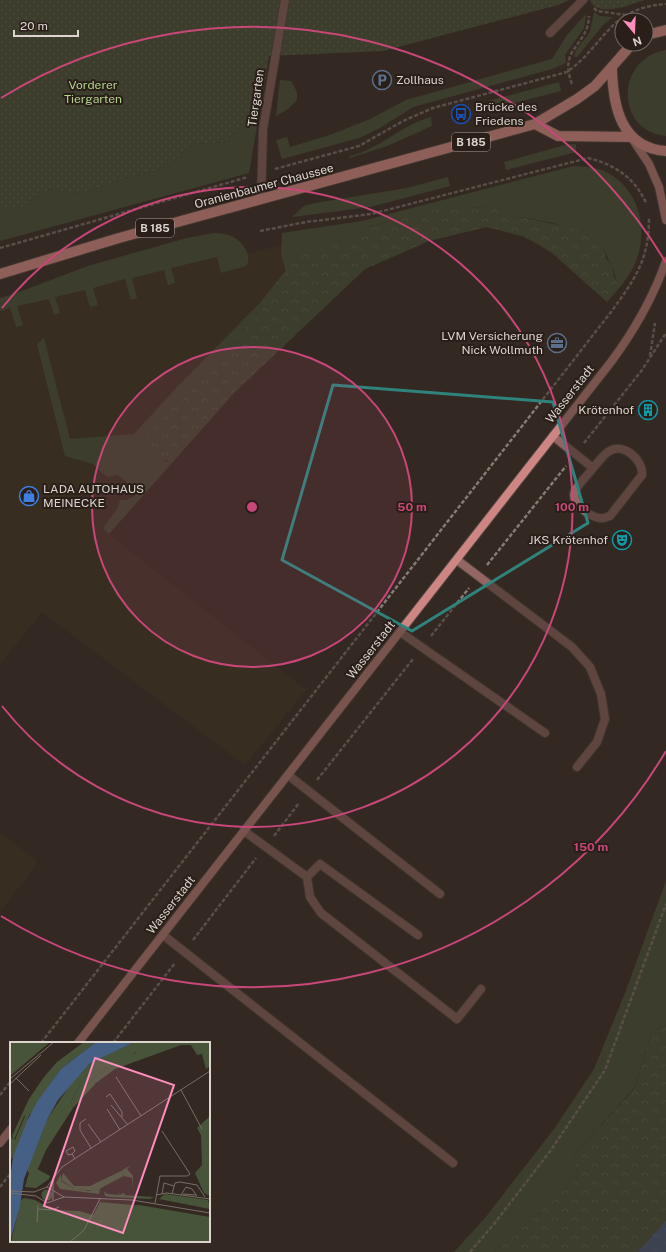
<svg xmlns="http://www.w3.org/2000/svg" width="666" height="1252" viewBox="0 0 666 1252" font-family="'Public Sans',sans-serif">
<style>
.commercial{fill:#3b3221}
.grass{fill:#47543a}
.forest{fill:url(#forest-crowns)}
.park{fill:url(#park-dots)}
.water{fill:url(#water-ripples)}
.lines{fill:none;stroke-linecap:round;stroke-linejoin:round}
.lane-casing{stroke:#4f443e;stroke-width:10}
.secondary-casing{stroke:#4f443e;stroke-width:10}
.primary-casing{stroke:#4f443e;stroke-width:12}
.path{stroke:#847b75;stroke-width:2.5;stroke-dasharray:4 2;stroke-linecap:butt}
.lane{stroke:#936664;stroke-width:8}
.secondary{stroke:#cd8683;stroke-width:8}
.primary{stroke:#fa9f9b;stroke-width:10}
.marked{fill:none;stroke:#2e847d;stroke-width:3;stroke-linejoin:round}
.ring{fill:none;stroke:#c84778;stroke-width:2}
.labels{text-anchor:middle;dominant-baseline:central;stroke-width:4;stroke-linejoin:round;paint-order:stroke}
.shield{fill:#291f18;stroke:#a69e98;stroke-width:1}
.shield-label{font-size:11px;font-weight:bold;fill:#dbd4cf}
.poi-label{font-size:12px;fill:#dbd4cf;stroke:#291f18;text-anchor:start}
.park-label{font-size:12px;fill:#b2d48f;stroke:#291f18}
.street-label{font-size:12px;fill:#dbd4cf;stroke:#291f18}
.inset-road{fill:none;stroke:#776d67;stroke-width:1}
.view{fill:#fe8ebd;fill-opacity:0.15;stroke:#fe8ebd;stroke-width:2}
.inset-edge{fill:none;stroke:#dbd4cf;stroke-width:2}
.centre{fill:#c84778;stroke:#291f18;stroke-width:2}
.ring-label{font-size:12px;text-anchor:middle;font-weight:bold;fill:#c84778;stroke:#291f18;stroke-width:4;stroke-linejoin:round;paint-order:stroke}
</style>
<defs>
<pattern id="forest-crowns" width="20" height="18" patternUnits="userSpaceOnUse"><rect width="20" height="18" fill="#47543a"/><path d="M2 6a3 3 0 1 1 6 0M12 15a3 3 0 1 1 6 0" fill="none" stroke="#616c55"/></pattern>
<pattern id="park-dots" width="8" height="8" patternUnits="userSpaceOnUse"><rect width="8" height="8" fill="#47543a"/><path d="M2 2h.1M6 6h.1" fill="none" stroke="#616c55" stroke-width="1.8" stroke-linecap="round"/></pattern>
<pattern id="water-ripples" width="26" height="14" patternUnits="userSpaceOnUse"><rect width="26" height="14" fill="#465f85"/><path d="M2 4q2-2 4 0t4 0M15 11q2-2 4 0t4 0" fill="none" stroke="#607595"/></pattern>
</defs>
<rect width="100%" height="100%" fill="#342922"/>
<path class="commercial" d="M 214,233 L 227,234 L 235,238 L 248,254 L 281,245 L 286,272 L 260,303 L 144,494 L 109,534 L 306,690 L 245,765 L 42,612 L 0,664 L 0,298 L 14,294 L 88,266 L 187,238 Z
M 0,833 L 38,862 L 0,912 Z"/>
<path class="grass" d="M 594,12 L 600,16 L 613,17 L 603,25 L 577,57 L 574,57 L 576,50 L 590,32 Z
M 586,14 L 584,28 L 565,55 L 566,63 L 552,69 L 413,107 L 380,128 L 359,138 L 282,159 L 276,140 L 287,137 L 290,147 L 330,135 L 370,119 L 406,100 L 552,59 L 567,35 Z
M 666,50 L 666,136 C 615,131 615,59 666,50 Z
M 280,80 L 291,81 L 297,92 L 297,100 L 288,109 L 276,116 Z
M 559,82 L 561,91 L 490,109 L 488,101 Z
M 431,117 L 432,126 L 387,146 L 350,158 L 350,156 C 380,149 401,125 431,117 Z
M 258,120 L 249,173 L 0,241 L 0,210 L 17,210 L 49,189 L 82,194 L 128,177 L 161,170 L 193,144 L 224,142 L 242,123 Z
M 576,144 L 576,152 L 506,170 L 504,162 L 565,145 Z
M 574,166 C 585,167 598,167 608,173 C 641,191 650,234 633,268 C 630,274 625,280 621,286 C 613,276 616,274 611,265 C 607,256 602,248 601,238 L 553,223 L 510,215 L 504,210 L 477,207 L 461,210 L 434,210 L 414,218 L 400,218 L 365,228 L 345,249 C 320,237 302,256 286,272 L 281,253 L 282,233 L 362,221 Z
M 448,177 L 450,186 L 370,207 L 292,217 L 304,206 L 315,203 L 407,188 Z
M 214,233 C 221,233 227,234 233,237 C 243,242 253,256 246,266 L 221,273 L 217,257 L 171,268 L 175,283 L 168,285 L 164,270 L 132,278 L 137,298 L 131,300 L 125,279 L 93,288 L 98,305 L 90,307 L 85,290 L 55,297 L 60,313 L 54,315 L 49,299 L 17,306 L 23,325 L 16,327 L 10,308 L 0,311 L 0,298 L 14,294 L 88,266 L 187,238 Z
M 260,303 L 261,310 L 241,333 L 165,461 L 172,463 L 109,534 L 103,528 L 117,509 L 120,500 L 127,500 L 136,495 C 133,487 124,479 117,475 L 109,477 L 103,474 L 93,464 L 65,456 L 37,344 L 44,338 L 70,439 L 134,434 L 175,389 Z
M 666,881 L 666,1025 L 653,1030 L 634,1088 L 574,1155 L 578,1178 L 495,1252 L 454,1252 L 485,1218 L 554,1129 L 594,1069 L 625,993 Z"/>
<path class="forest" d="M 468,207 L 495,208 L 504,210 L 510,215 L 597,233 L 601,238 L 606,258 L 612,266 L 614,277 L 621,286 L 607,302 L 551,252 L 525,237 L 487,227 L 429,241 L 365,269 L 235,392 L 172,463 L 151,454 L 141,442 L 261,310 L 260,303 C 280,279 308,232 345,248 L 365,228 L 401,218 L 414,218 L 434,210 L 461,210 Z
M 666,1025 L 666,1220 L 638,1252 L 495,1252 L 578,1178 L 574,1155 L 634,1089 L 653,1030 Z"/>
<path class="park" d="M 0,0 L 569,0 L 558,5 L 383,51 L 269,56 L 258,120 L 242,123 L 224,142 L 193,144 L 161,170 L 128,177 L 82,194 L 49,189 L 17,210 L 0,210 Z
M 590,0 L 645,0 C 631,4 598,19 590,0 Z"/>
<path class="water" d="M 666,1220 L 666,1252 L 638,1252 Z"/>
<g class="lines">
<g class="lane-casing">
<path id="lane" d="M 550,33 L 583,0
M 261,200 L 263,129 L 285,0
M 553,436 L 593,468 C 588,475 579,483 575,491 C 570,503 590,517 600,518 C 604,519 606,517 610,516 L 642,475 C 644,460 622,441 608,452 C 602,456 598,463 593,468
M 457,560 L 572,647 L 590,667 L 601,694 L 605,719 L 597,742 L 577,767
M 400,632 L 545,733
M 288,775 L 440,894
M 244,831 L 307,877 L 320,864 L 418,935
M 307,877 L 310,897 L 321,913 L 457,1019 L 481,989
M 163,935 L 453,1163"/>
</g>
<g class="secondary-casing">
<path id="secondary" d="M 633,140 L 649,164 L 659,187 L 666,220
M 78,1043 L 611,362 C 634,331 653,298 666,261
M 0,1143 L 11,1129"/>
</g>
<g class="primary-casing">
<path id="primary" d="M 646,35 L 666,30
M 612,69 C 613,106 621,148 666,151
M 535,124 L 558,136 L 631,137
M 0,274 L 119,238 L 535,124 L 577,99 L 595,86 L 632,44"/>
</g>
<path class="path" d="M 594,8 L 597,11 L 626,15
M 572,84 C 558,47 588,47 589,16
M 275,169 L 359,146 L 403,121 L 433,108 L 567,72 C 606,44 608,8 666,4
M 260,231 L 306,222 L 371,214 L 588,158 C 614,164 635,178 646,203
M 0,248 L 248,177
M 650,356 L 655,323
M 584,443 L 642,370 L 666,333
M 487,565 L 566,466
M 431,636 L 469,588
M 317,780 L 413,659
M 274,836 L 299,803
M 193,940 L 256,858
M 41,1043 L 611,312 C 635,279 649,260 649,218
M 113,1043 L 175,963
M 0,1095 L 11,1081
M 0,1187 L 11,1173
M 470,1252 L 494,1224 L 551,1150 L 605,1070 L 666,904"/>
<use href="#lane" class="lane"/>
<use href="#secondary" class="secondary"/>
<use href="#primary" class="primary"/>
</g>
<path d="M0 0H666V1252H0ZM 333,385 L 553,402 L 588,523 L 412,631 L 282,560 Z" fill="#342922" fill-opacity=".55" fill-rule="evenodd"/>
<path class="marked" d="M 333,385 L 553,402 L 588,523 L 412,631 L 282,560 Z"/>
<circle cx="252" cy="507" r="160" fill="#c84778" fill-opacity=".12"/>
<g class="ring">
<circle cx="252" cy="507" r="160"/>
<path d="M2 308A320 320 0 1 1 2 706"/>
<path d="M666 751A480 480 0 0 1 1 916M1 98A480 480 0 0 1 666 263"/>
</g>
<defs>
<g id="parking-ring" transform="scale(1)"><circle r="9.5" fill="#291f18" stroke="#5c6f8a" stroke-width="1.5"/><path d="M-3.5-5.5H1a3.5 3.5 0 0 1 0 7H-1V5.5H-3.5ZM-1-3.4V-.6H.8a1.4 1.4 0 0 0 0-2.8Z" fill="#5c6f8a"/></g>
<g id="bus-ring" transform="scale(1)"><circle r="9.5" fill="#291f18" stroke="#1a4fb4" stroke-width="1.5"/><path d="M-5-6H5V4H4V6H2V4H-2V6H-4V4H-5ZM-3.5-4V0h7V-4ZM-3.5 1.2v1.5H-2V1.2ZM2 1.2v1.5H3.5V1.2Z" fill="#1a4fb4"/></g>
<g id="office-ring" transform="scale(1)"><circle r="9.5" fill="#291f18" stroke="#5c6f8a" stroke-width="1.5"/><path d="M-6-3h4V-5.5h4V-3h4V5H-6ZM-1-4.5V-3h2v-1.5ZM-6 0V1H6V0Z" fill="#5c6f8a"/></g>
<g id="building-ring" transform="scale(1)"><circle r="9.5" fill="#291f18" stroke="#0f9aa8" stroke-width="1.5"/><path d="M-4-6H4V6H1V3H-1V6H-4ZM-2.5-4.3h1.7v1.8h-1.7ZM.8-4.3h1.7v1.8H.8ZM-2.5-1h1.7V.8h-1.7ZM.8-1h1.7V.8H.8Z" fill="#0f9aa8"/></g>
<g id="shop-ring" transform="scale(1)"><circle r="9.5" fill="#291f18" stroke="#3f7fe0" stroke-width="1.5"/><path d="M-5-2.5h2.3a2.7 3.5 0 0 1 5.4 0H5L5.5 6h-11ZM-1.5-2.5h3a1.5 2.3 0 0 0-3 0Z" fill="#3f7fe0"/></g>
<g id="theatre-ring" transform="scale(1)"><circle r="9.5" fill="#291f18" stroke="#0f9aa8" stroke-width="1.5"/><path d="M-5-5.5Q0-4 5-5.5V0Q5 5 0 6Q-5 5-5 0ZM-3.3-2.5H-1v1.5H-3.3ZM1-2.5H3.3v1.5H1ZM-2.8 1Q0 5.5 2.8 1Z" fill="#0f9aa8"/></g>
</defs>
<g fill-rule="evenodd">
<use href="#parking-ring" x="382" y="80"/>
<use href="#bus-ring" x="461" y="114"/>
<use href="#office-ring" x="557" y="343"/>
<use href="#building-ring" x="648" y="410"/>
<use href="#shop-ring" x="29" y="496"/>
<use href="#theatre-ring" x="622" y="540"/>
</g>
<g class="labels">
<g class="shield">
<rect x="452" y="133" width="38" height="18" rx="3"/>
<rect x="136" y="219" width="38" height="18" rx="3"/>
</g>
<g class="shield-label">
<text x="471" y="142">B 185</text>
<text x="155" y="228">B 185</text>
</g>
<g class="poi-label">
<text x="396" y="80">Zollhaus</text>
<text x="475" y="107">Brücke des<tspan x="475" dy="14">Friedens</tspan></text>
<text x="543" y="336" text-anchor="end">LVM Versicherung<tspan x="543" dy="14">Nick Wollmuth</tspan></text>
<text x="634" y="410" text-anchor="end">Krötenhof</text>
<text x="43" y="489">LADA AUTOHAUS<tspan x="43" dy="14">MEINECKE</tspan></text>
<text x="608" y="540" text-anchor="end">JKS Krötenhof</text>
</g>
<g class="park-label">
<text x="93" y="85">Vorderer<tspan x="93" dy="14">Tiergarten</tspan></text>
</g>
<g class="street-label">
<text transform="translate(256 98) rotate(-82)">Tiergarten</text>
<text transform="translate(264 186) rotate(-15)">Oranienbaumer Chaussee</text>
<text transform="translate(570 394) rotate(-52)">Wasserstadt</text>
<text transform="translate(371 650) rotate(-52)">Wasserstadt</text>
<text transform="translate(171 905) rotate(-52)">Wasserstadt</text>
</g>
</g>
<g transform="translate(10 1042)">
<rect width="200" height="200" fill="#342922"/>
<path d="M 74,0 L 86,0 L 51,27 L 21,72 L 14,74 L 4,98 L 2,94 L 19,57 L 34,35 L 47,20 ZM 146,0 L 200,0 L 200,24 L 196,27 L 192,12 L 187,13 L 181,3 L 171,3 L 105,27 L 86,41 L 63,66 L 61,61 L 64,53 L 71,43 L 77,43 L 92,28 ZM 200,74 L 200,154 L 194,151 L 185,131 L 192,123 L 191,93 L 187,86 ZM 121,123 L 117,127 L 123,134 L 122,149 L 122,136 L 114,134 L 94,145 L 114,133 L 111,129 ZM 27,127 L 40,134 L 39,137 L 26,146 L 15,145 L 19,131 ZM 51,132 L 51,139 L 63,146 L 79,149 L 90,147 L 89,152 L 50,147 L 46,141 ZM31.5 153a5.5 5.5 0 1 1 11 0a5.5 5.5 0 1 1-11 0ZM 94,150 L 98,152 L 108,153 L 109,150 L 109,153 L 114,151 L 115,153 L 144,155 L 140,157 L 100,155 L 95,154 ZM 155,152 L 198,158 L 200,167 L 149,157 ZM 90,160 L 123,163 L 129,163 L 122,166 L 87,166 Z" fill="#47543a"/>
<path d="M 123,0 L 146,0 L 139,4 L 138,10 L 125,10 L 118,17 L 92,28 L 77,43 L 71,43 L 64,53 L 61,61 L 63,66 L 36,108 L 27,129 L 19,131 L 17,128 L 38,76 L 62,40 L 79,22 ZM 20,71 L 5,112 L 0,119 L 0,95 L 5,98 L 16,72 ZM 111,129 L 114,133 L 86,149 L 65,147 L 51,138 L 53,131 L 64,144 L 80,144 Z" fill="#47543a"/>
<path d="M 0,0 L 40,0 L 0,34 ZM 14,156 L 25,158 L 43,168 L 69,169 L 83,173 L 87,166 L 92,165 L 122,166 L 129,163 L 200,175 L 200,200 L 1,200 L 11,158 Z" fill="#47543a"/>
<path d="M 86,0 L 124,0 L 79,22 L 48,58 L 38,76 L 14,137 L 10,164 L 0,200 L 0,138 L 3,115 L 17,79 L 27,60 L 51,27 Z" fill="#465f85"/>
<path class="inset-road" d="M 106,35 L 131,74M 6,36 L 19,49M 0,37 L 44,0M 0,42 L 31,13M 171,48 L 192,87M 96,55 L 100,52 L 112,70 L 112,75M 101,63 L 118,83M 97,67 L 110,88M 76,77 L 70,81 L 70,88 L 81,106M 78,82 L 91,100M 62,112 L 58,113 L 56,109 L 63,105 L 65,109 L 62,112 L 65,117M 43,136 L 43,158M 37,145 L 52,125 L 200,29M 0,149 L 24,150 L 37,145 L 54,155M 0,151 L 26,154 L 37,161 L 54,155 L 122,158 L 200,171M 152,152 L 154,141 L 164,144M 162,152 L 165,141 L 170,140 L 187,143 L 195,155M 173,152 L 186,153M 146,153 L 157,151 L 200,157M 171,153 L 176,145 L 182,147 L 187,154M 145,161 L 150,134 L 177,134 L 180,132 L 152,89M 28,167 L 42,168 L 49,165M 27,180 L 28,163M 60,200 L 74,188 L 90,157"/>
<path class="view" d="M 85,16 L 164,43 L 113,191 L 34,164 Z"/>
<rect width="200" height="200" class="inset-edge"/>
</g>
<circle cx="252" cy="507" r="6" class="centre"/>
<g class="ring-label">
<text x="412" y="511">50 m</text>
<text x="572" y="511">100 m</text>
<text x="591" y="851">150 m</text>
</g>
<g transform="translate(634 32) rotate(161)"><circle r="19" fill="#291f18" stroke="#706761"/>
<path d="M0-3L7 15L0 10L-7 15Z" fill="#fe8ebd"/>
<text y="-6" font-size="11" font-weight="bold" text-anchor="middle" fill="#dbd4cf">N</text>
</g>
<path d="M14 30v6h64v-6" fill="none" stroke="#dbd4cf" stroke-width="2"/>
<text x="20" y="30" font-size="12" fill="#dbd4cf" stroke="#291f18" stroke-width="3" paint-order="stroke">20 m</text>
</svg>
